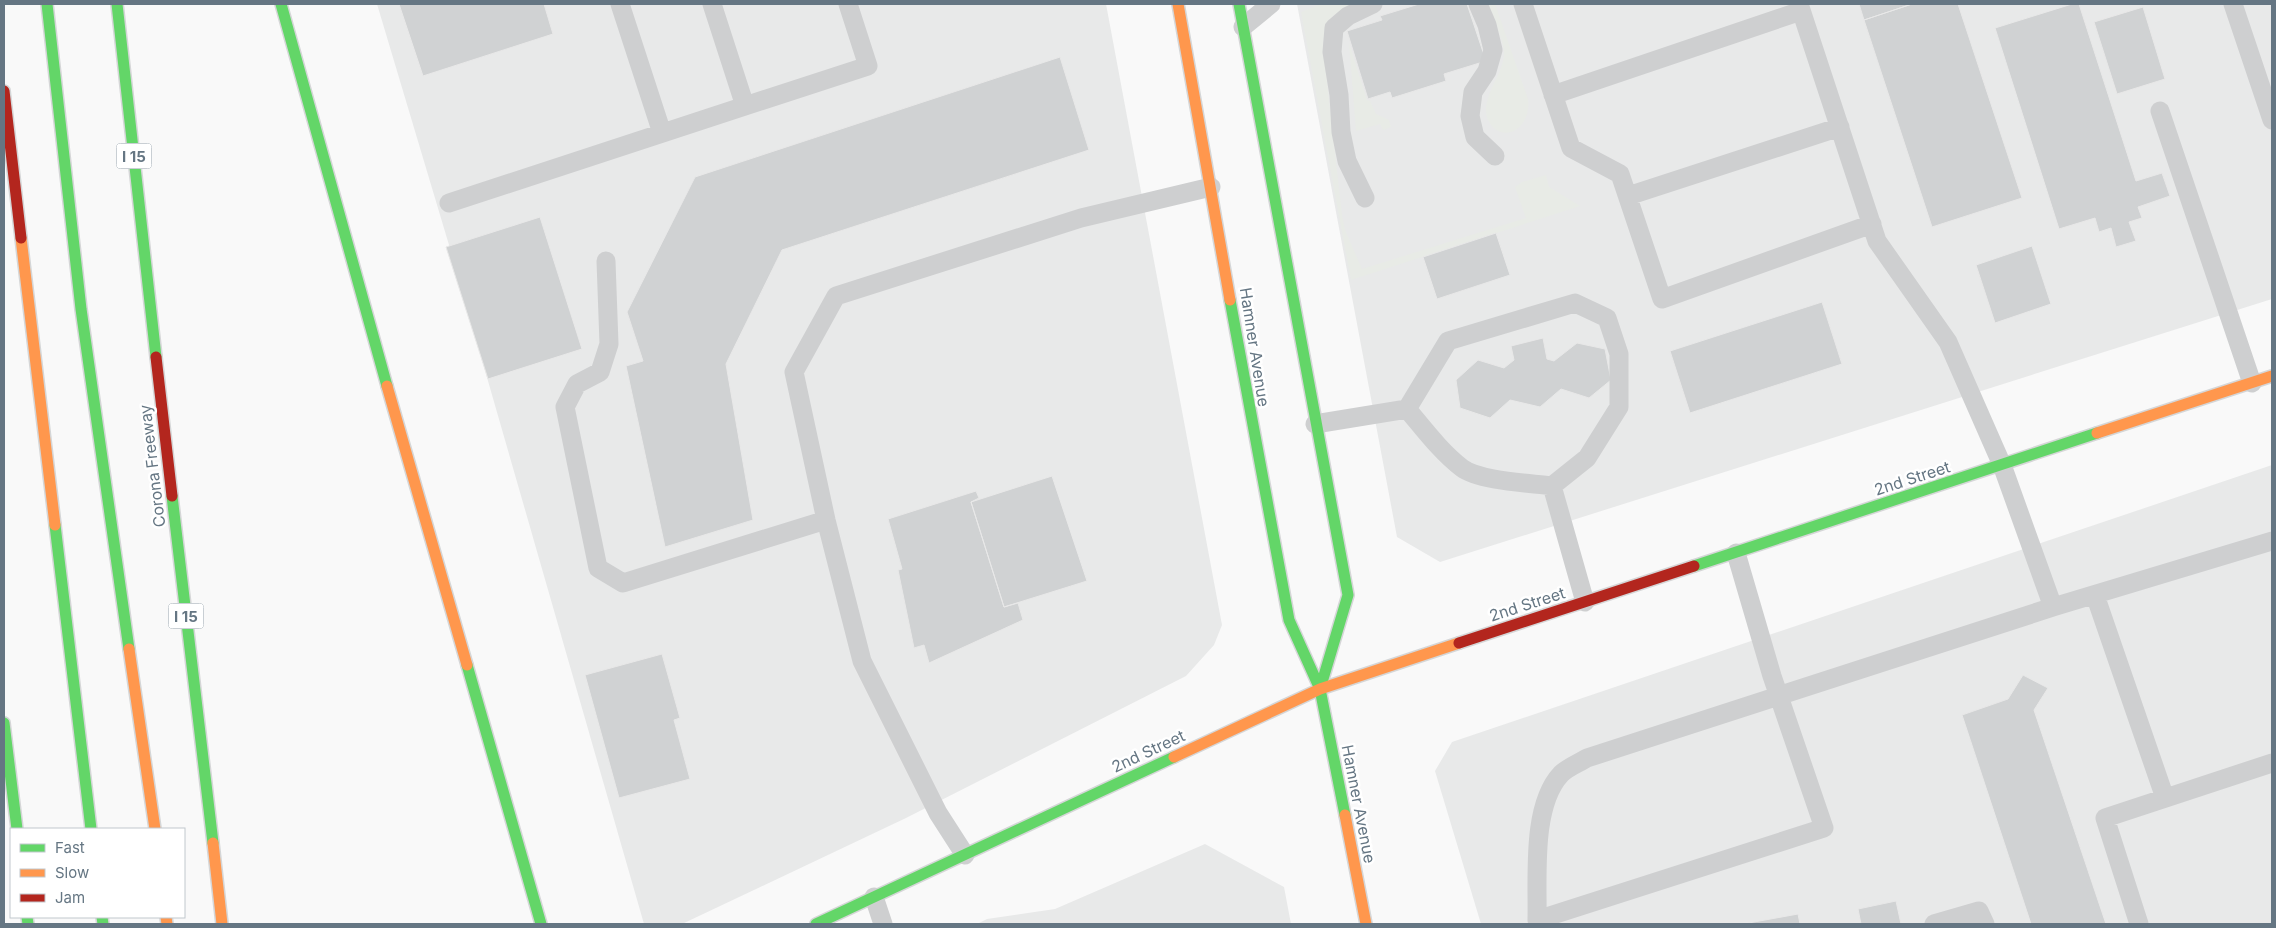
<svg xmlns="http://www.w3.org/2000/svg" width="2276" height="928" viewBox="0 0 2276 928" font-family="Inter,sans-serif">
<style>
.built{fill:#e8e9e9}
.green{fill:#e8ebe6}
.building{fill:#d0d2d3;stroke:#e8e8e8}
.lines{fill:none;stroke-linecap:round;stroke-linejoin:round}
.fast-casing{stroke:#d5d6d7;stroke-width:14}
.slow-casing{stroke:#d5d6d7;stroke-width:14}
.jam-casing{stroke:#d5d6d7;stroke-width:14}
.lane{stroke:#cecfd0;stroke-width:19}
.fast{stroke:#63d668;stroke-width:11}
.slow{stroke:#ff974d;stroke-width:11}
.jam{stroke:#b3261e;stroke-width:11}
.labels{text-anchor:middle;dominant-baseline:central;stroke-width:5;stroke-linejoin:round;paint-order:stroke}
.shield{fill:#fff;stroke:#939fa8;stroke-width:1}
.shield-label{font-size:15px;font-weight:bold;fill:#657683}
.street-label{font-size:16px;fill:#657683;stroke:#fff}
</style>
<rect width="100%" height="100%" fill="#f9f9f9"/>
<path class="built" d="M 377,4 L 1106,4 L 1222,625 L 1214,645 L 1186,676 L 906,818 L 682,924 L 644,924 L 449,245 Z
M 1297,4 L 2272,4 L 2272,299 L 1440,562 L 1397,537 Z
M 2272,465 L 2272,924 L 1481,924 L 1435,771 L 1452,742 Z
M 1205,844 L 1284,887 L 1291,924 L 977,924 L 987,919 L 1055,909 Z"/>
<path class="green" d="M 1321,4 L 1356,4 C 1328,16 1327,17 1323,46 L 1342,215 L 1345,230 L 1362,269 L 1526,218 L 1515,187 L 1522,182 L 1546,175 L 1549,187 L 1580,206 L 1351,280 L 1301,12 Z
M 1488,4 L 1495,4 L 1528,99 C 1532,129 1501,146 1488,120 C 1479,100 1503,75 1504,55 C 1505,41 1492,17 1488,4 Z
M 1349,43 L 1367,100 L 1370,101 L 1376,114 L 1389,120 L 1391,127 L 1383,130 L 1380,124 L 1356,131 Z"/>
<path class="building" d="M 399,4 L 544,4 L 553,34 L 423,76 Z
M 1419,4 L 1467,4 L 1486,61 L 1444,74 L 1446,81 L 1392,98 L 1390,92 L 1368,99 L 1347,31 L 1382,20 L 1380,16 Z
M 1859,4 L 1912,4 L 1864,20 Z
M 1912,4 L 1958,4 L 2022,198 L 1932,227 L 1864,20 Z
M 2072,4 L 2079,4 L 2136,181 L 2162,173 L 2170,196 L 2138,207 L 2142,218 L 2129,222 L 2136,241 L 2116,247 L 2111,228 L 2099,232 L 2095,218 L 2059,229 L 1995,28 Z
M 2143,7 L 2165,79 L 2117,94 L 2094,22 Z
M 1060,57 L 1089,150 L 782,250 L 726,364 L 753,520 L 665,547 L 626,366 L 643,361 L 627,312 L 695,177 Z
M 540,217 L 582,349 L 488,379 L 446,247 Z
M 1496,233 L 1510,275 L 1437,299 L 1423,257 Z
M 2032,246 L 2051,304 L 1995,323 L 1976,265 Z
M 1822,302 L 1842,364 L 1690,413 L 1670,351 Z
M 1543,338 L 1547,359 L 1554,361 L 1577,343 L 1605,349 L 1611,380 L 1589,398 L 1561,389 L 1540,407 L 1510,400 L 1490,418 L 1460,408 L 1456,380 L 1478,360 L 1504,368 L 1514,360 L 1511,346 Z
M 1052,476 L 1087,581 L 1004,607 L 971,502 Z
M 976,491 L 979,498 L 971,502 L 1004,607 L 1018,603 L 1023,620 L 929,663 L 924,645 L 914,648 L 898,570 L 902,569 L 888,519 Z
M 662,654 L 680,718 L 674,720 L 690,779 L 619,798 L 585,675 Z
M 2023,675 L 2048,688 L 2034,710 L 2106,924 L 2031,924 L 1962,715 L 2008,699 Z
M 1896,901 L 1901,924 L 1861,924 L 1858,909 Z
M 1798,914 L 1800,924 L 1743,924 Z"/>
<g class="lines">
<g class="fast-casing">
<path id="fast" d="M 47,4 L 81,309 L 129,649
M 117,4 L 156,357
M 281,4 L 387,386
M 1239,4 L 1348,595 L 1320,689
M 1230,300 L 1289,620 L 1320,689 L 1345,815
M 172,496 L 213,843
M 55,525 L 91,829
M 1694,566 L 2097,433
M 467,665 L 541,924
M 4,723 L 17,829
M 27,917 L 28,924
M 102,917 L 103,924
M 816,924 L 1174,757"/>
</g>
<g class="slow-casing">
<path id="slow" d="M 1178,4 L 1230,300
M 21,238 L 55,525
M 387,386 L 467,665
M 2097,433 L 2272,376
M 129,649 L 155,829
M 1174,757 L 1320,689 L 1459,643
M 1345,815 L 1366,924
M 213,843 L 222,924
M 166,917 L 167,924"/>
</g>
<g class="jam-casing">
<path id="jam" d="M 4,91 L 21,238
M 156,357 L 172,496
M 1459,643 L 1694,566"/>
</g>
<path class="lane" d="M 620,4 L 662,133
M 1478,4 L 1487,25 L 1493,50 L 1487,71 L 1473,92 L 1470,116 L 1475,137 L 1495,156
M 1523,4 L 1571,148 L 1620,174 L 1662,299 L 1872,224
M 1799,4 L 1877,241 L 1948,342 L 2002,465 L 2053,607 L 2272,541
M 2233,4 L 2272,120
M 1243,27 L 1271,4
M 1553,95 L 1801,11
M 745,106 L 868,66 L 848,4
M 2160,111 L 2252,383
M 1628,196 L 1840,127
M 1365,198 L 1347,161 L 1341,132 L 1339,95 L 1332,52 L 1334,28 L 1348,16 L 1373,4
M 449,203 L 745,106 L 712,4
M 606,261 L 609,344 L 600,372 L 577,384 L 565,407 L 598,568 L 623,583 L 826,520
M 1407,409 C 1424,429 1441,452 1462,468 C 1479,481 1530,483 1552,486
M 1315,424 L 1407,409 L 1448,341 L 1575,303 L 1607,318 L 1619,354 L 1619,407 L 1587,458 L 1552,486 L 1585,602
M 2095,595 L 2165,798
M 965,855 L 938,813 L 862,661 L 826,520 L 794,372 L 836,296 L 1081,218 L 1211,187
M 874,897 L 883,924
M 1537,920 C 1538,878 1531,806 1561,774 C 1568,767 1579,763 1587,758 L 2053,607
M 1538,924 L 1537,920 L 1824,828 L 1772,676 L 1736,553
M 1934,924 L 1979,911 L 1985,924
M 2139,924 L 2105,818 L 2272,763"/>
<use href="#fast" class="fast"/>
<use href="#slow" class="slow"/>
<use href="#jam" class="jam"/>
</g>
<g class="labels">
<g class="shield">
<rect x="116.5" y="143.5" width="35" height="25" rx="4"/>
<rect x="168.5" y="603.5" width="35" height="25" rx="4"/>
</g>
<g class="shield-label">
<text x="134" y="156">I 15</text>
<text x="186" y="616">I 15</text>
</g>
<g class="street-label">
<text transform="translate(1255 347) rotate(81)">Hamner Avenue</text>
<text transform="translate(152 466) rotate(-97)">Corona Freeway</text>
<text transform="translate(1912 478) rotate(-18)">2nd Street</text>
<text transform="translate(1527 604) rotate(-18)">2nd Street</text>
<text transform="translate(1148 751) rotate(-25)">2nd Street</text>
<text transform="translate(1359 804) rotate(79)">Hamner Avenue</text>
</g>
</g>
<rect width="2276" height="928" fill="none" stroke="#657683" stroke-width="10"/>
<rect x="10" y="828" width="175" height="90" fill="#ffffff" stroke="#c1c8cd"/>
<rect x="20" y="844" width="25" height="8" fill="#63d668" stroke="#c1c8cd"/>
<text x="55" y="853" font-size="15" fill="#657683">Fast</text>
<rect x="20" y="869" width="25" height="8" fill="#ff974d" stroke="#c1c8cd"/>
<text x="55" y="878" font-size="15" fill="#657683">Slow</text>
<rect x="20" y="894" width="25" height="8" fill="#b3261e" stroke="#c1c8cd"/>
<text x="55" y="903" font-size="15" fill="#657683">Jam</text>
</svg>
